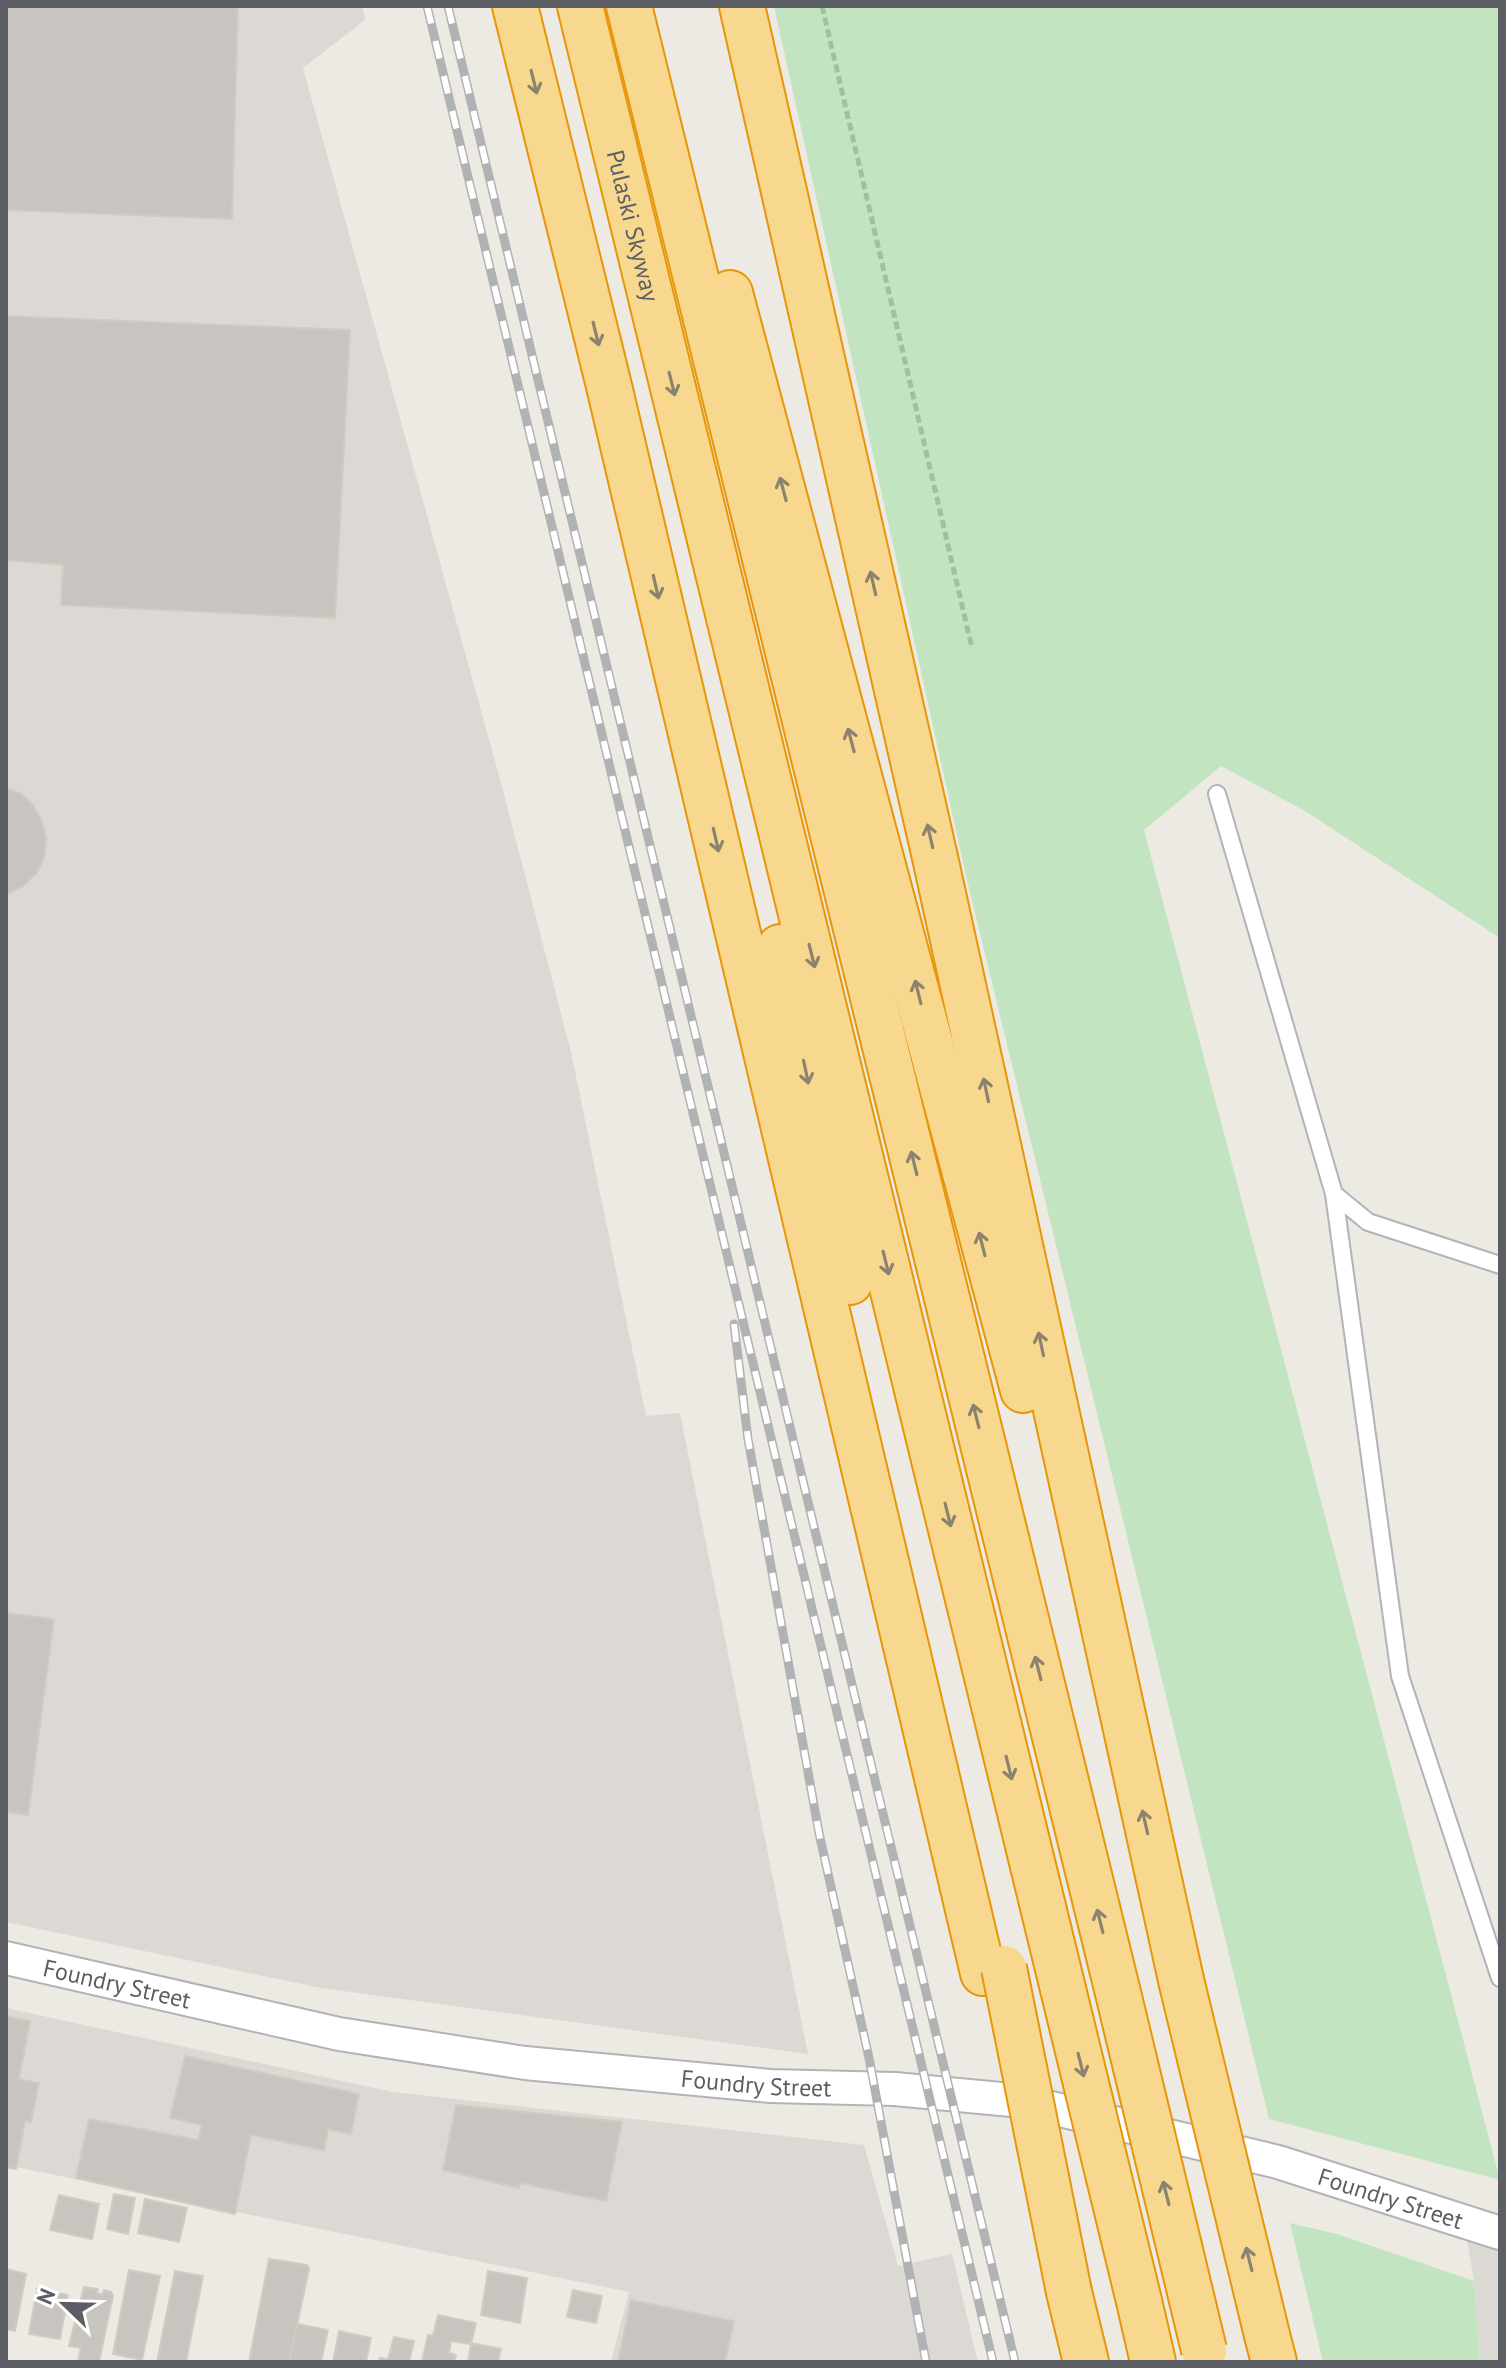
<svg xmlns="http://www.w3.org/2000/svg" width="1506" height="2368" viewBox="0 0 1506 2368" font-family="'PT Sans',sans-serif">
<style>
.industrial{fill:#dcd9d5}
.green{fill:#c2e4c0}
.building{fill:#c8c5c0;stroke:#d1ccc1;stroke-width:2}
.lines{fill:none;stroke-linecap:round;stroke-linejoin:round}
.lane-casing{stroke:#b0b4b7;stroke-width:20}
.street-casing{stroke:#b0b4b7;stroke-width:36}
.highway-casing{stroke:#e79609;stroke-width:48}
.path{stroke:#99c4a4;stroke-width:5;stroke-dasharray:8 4;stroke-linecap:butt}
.lane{stroke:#fff;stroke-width:16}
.street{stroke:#fff;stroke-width:32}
.highway{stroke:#f8d88e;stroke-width:44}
.rail-casing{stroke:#b1b2b3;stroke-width:9}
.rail{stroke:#fff;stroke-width:6;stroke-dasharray:18;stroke-linecap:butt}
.highway-bridge-casing{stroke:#e79609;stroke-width:48;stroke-linecap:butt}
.highway-bridge{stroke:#f8d88e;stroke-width:44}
.oneway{stroke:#8a8370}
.labels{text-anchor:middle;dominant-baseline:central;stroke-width:6;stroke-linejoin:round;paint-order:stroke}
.street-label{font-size:24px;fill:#5b5f63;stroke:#fff}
</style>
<rect width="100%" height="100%" fill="#edeae3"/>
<path class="industrial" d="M 6,6 L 362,6 L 365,20 L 303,68 L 500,779 L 571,1052 L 646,1416 L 680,1413 L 808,2054 L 321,1988 L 6,1922 Z
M 6,2008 L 393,2092 L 864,2145 L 898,2266 L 952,2254 L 978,2362 L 611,2362 L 629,2292 L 6,2165 Z
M 1465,2229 L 1500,2243 L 1500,2362 L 1480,2362 L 1474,2281 Z"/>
<path class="green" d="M 774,6 L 1500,6 L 1500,938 L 1305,811 L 1221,766 L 1144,830 L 1500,2180 L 1269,2119 L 967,880 Z
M 1290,2223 L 1337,2234 L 1474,2281 L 1480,2362 L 1323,2362 Z"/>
<path class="building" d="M 6,6 L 238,6 L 232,219 L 6,210 Z
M 6,316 L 350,330 L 335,618 L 61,605 L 63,565 L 6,560 Z
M 6,788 L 20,793 L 33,805 L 42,821 L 46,839 L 44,858 L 36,874 L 22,887 L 6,895 Z
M 6,1613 L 54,1619 L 28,1815 L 6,1812 Z
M 6,2016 L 30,2021 L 19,2079 L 39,2083 L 31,2122 L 25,2121 L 16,2169 L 6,2167 Z
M 185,2056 L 359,2094 L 351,2134 L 328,2129 L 324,2150 L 251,2135 L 235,2214 L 76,2178 L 89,2119 L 198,2140 L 202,2125 L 170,2118 Z
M 456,2105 L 622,2122 L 606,2201 L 520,2183 L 519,2188 L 443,2170 Z
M 114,2194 L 135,2198 L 128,2234 L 107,2229 Z
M 59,2195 L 99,2204 L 92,2239 L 50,2230 Z
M 145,2199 L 187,2208 L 179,2242 L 138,2233 Z
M 269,2259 L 307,2265 L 309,2269 L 289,2362 L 249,2362 Z
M 6,2269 L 26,2274 L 15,2331 L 6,2329 Z
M 129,2270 L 160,2276 L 142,2360 L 113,2354 Z
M 175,2271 L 203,2276 L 186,2362 L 157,2362 Z
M 488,2271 L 527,2278 L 520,2323 L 481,2315 Z
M 84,2287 L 98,2289 L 97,2293 L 103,2295 L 104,2290 L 111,2292 L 113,2296 L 99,2362 L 78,2362 L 81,2348 L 69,2346 Z
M 37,2289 L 68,2295 L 60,2339 L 29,2334 Z
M 573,2290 L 602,2296 L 596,2323 L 567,2317 Z
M 631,2300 L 734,2321 L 725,2362 L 618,2362 Z
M 438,2315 L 476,2323 L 471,2344 L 451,2341 L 449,2353 L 456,2355 L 454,2362 L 422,2362 L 428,2335 L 433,2336 Z
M 297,2324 L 328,2330 L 321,2362 L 289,2362 Z
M 339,2331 L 371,2338 L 366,2362 L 333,2362 Z
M 394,2337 L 414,2341 L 409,2362 L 379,2362 L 380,2358 L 388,2359 Z
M 471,2343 L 501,2349 L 498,2362 L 468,2362 Z"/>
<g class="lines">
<g class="lane-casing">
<path id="lane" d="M 1217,794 L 1334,1194 L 1368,1222 L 1500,1265
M 1334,1194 L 1400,1676 L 1500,1978"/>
</g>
<g class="street-casing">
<g id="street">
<path id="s1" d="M 6,1958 L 339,2034 L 525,2063 L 770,2086 L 895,2089 L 1022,2101 L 1278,2162 L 1500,2233"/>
</g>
</g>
<g class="highway-casing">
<g id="highway">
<path d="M 515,6 L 609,386 L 983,1973"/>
<path id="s2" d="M 580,6 L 1063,1989"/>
<path d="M 629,6 L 1119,1997"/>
<path d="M 742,6 L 936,862 L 1181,1980"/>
<path d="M 730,293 L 1023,1390"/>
<path d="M 780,947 L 850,1282"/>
<path d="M 1069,2292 L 1086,2362"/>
<path d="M 1139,2301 L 1153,2362"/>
<path d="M 1267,2335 L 1274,2362"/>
</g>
</g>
<path class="path" d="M 822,6 L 972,648"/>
<use href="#lane" class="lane"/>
<use href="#street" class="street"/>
<use href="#highway" class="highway"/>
<g class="rail-casing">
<path id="rail" d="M 427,6 L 993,2362
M 448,6 L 1015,2362
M 734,1324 L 748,1439 L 819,1833 L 869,2058 L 926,2362"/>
</g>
<use href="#rail" class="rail"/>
<g class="highway-bridge-casing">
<path id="highway-bridge" d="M 1004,1968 L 1069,2292
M 1181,1980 L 1267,2335
M 1063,1989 L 1139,2301
M 1119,1997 L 1204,2350"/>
</g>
<use href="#highway-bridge" class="highway-bridge"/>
</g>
<defs><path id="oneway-shaft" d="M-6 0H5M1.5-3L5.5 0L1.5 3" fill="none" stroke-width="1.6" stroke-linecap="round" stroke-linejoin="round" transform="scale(2)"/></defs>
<g class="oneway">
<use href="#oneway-shaft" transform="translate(534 82) rotate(76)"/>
<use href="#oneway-shaft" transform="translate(596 334) rotate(76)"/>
<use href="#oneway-shaft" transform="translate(672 384) rotate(76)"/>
<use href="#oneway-shaft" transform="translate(783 489) rotate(-105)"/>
<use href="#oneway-shaft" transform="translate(873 583) rotate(-103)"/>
<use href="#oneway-shaft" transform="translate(656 587) rotate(77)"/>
<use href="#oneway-shaft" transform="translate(851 740) rotate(-105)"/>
<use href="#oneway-shaft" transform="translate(930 836) rotate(-103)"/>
<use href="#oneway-shaft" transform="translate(716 840) rotate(77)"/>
<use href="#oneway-shaft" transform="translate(812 956) rotate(76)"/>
<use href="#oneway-shaft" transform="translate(918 992) rotate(-104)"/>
<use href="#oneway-shaft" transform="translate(806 1072) rotate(78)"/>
<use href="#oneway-shaft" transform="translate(986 1090) rotate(-102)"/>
<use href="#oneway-shaft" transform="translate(914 1163) rotate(-104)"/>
<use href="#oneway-shaft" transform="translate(982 1244) rotate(-104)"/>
<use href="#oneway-shaft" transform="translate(886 1263) rotate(76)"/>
<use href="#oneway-shaft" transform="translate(1041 1344) rotate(-102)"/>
<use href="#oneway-shaft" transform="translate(976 1416) rotate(-104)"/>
<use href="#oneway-shaft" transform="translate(948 1515) rotate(76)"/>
<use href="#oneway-shaft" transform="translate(1038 1668) rotate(-104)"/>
<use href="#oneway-shaft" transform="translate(1009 1768) rotate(76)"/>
<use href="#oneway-shaft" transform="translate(1145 1822) rotate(-103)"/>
<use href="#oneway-shaft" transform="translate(1100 1921) rotate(-104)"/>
<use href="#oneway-shaft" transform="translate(1081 2065) rotate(76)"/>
<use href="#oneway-shaft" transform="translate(1166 2193) rotate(-104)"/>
<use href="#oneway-shaft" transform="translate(1249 2259) rotate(-104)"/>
</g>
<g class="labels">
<g class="street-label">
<text stroke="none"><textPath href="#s2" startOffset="226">Pulaski Skyway</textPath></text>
<text stroke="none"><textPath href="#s1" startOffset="114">Foundry Street</textPath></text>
<text stroke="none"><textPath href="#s1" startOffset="762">Foundry Street</textPath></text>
<text stroke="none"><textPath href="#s1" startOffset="1410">Foundry Street</textPath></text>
</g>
</g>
<rect width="1506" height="2368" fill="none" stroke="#5b5f63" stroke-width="16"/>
<g transform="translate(64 2304) rotate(293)" stroke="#ffffff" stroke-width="6" paint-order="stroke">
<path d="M0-6L14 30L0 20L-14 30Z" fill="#5b5f63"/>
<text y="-12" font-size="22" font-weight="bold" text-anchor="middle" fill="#5b5f63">N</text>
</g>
</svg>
